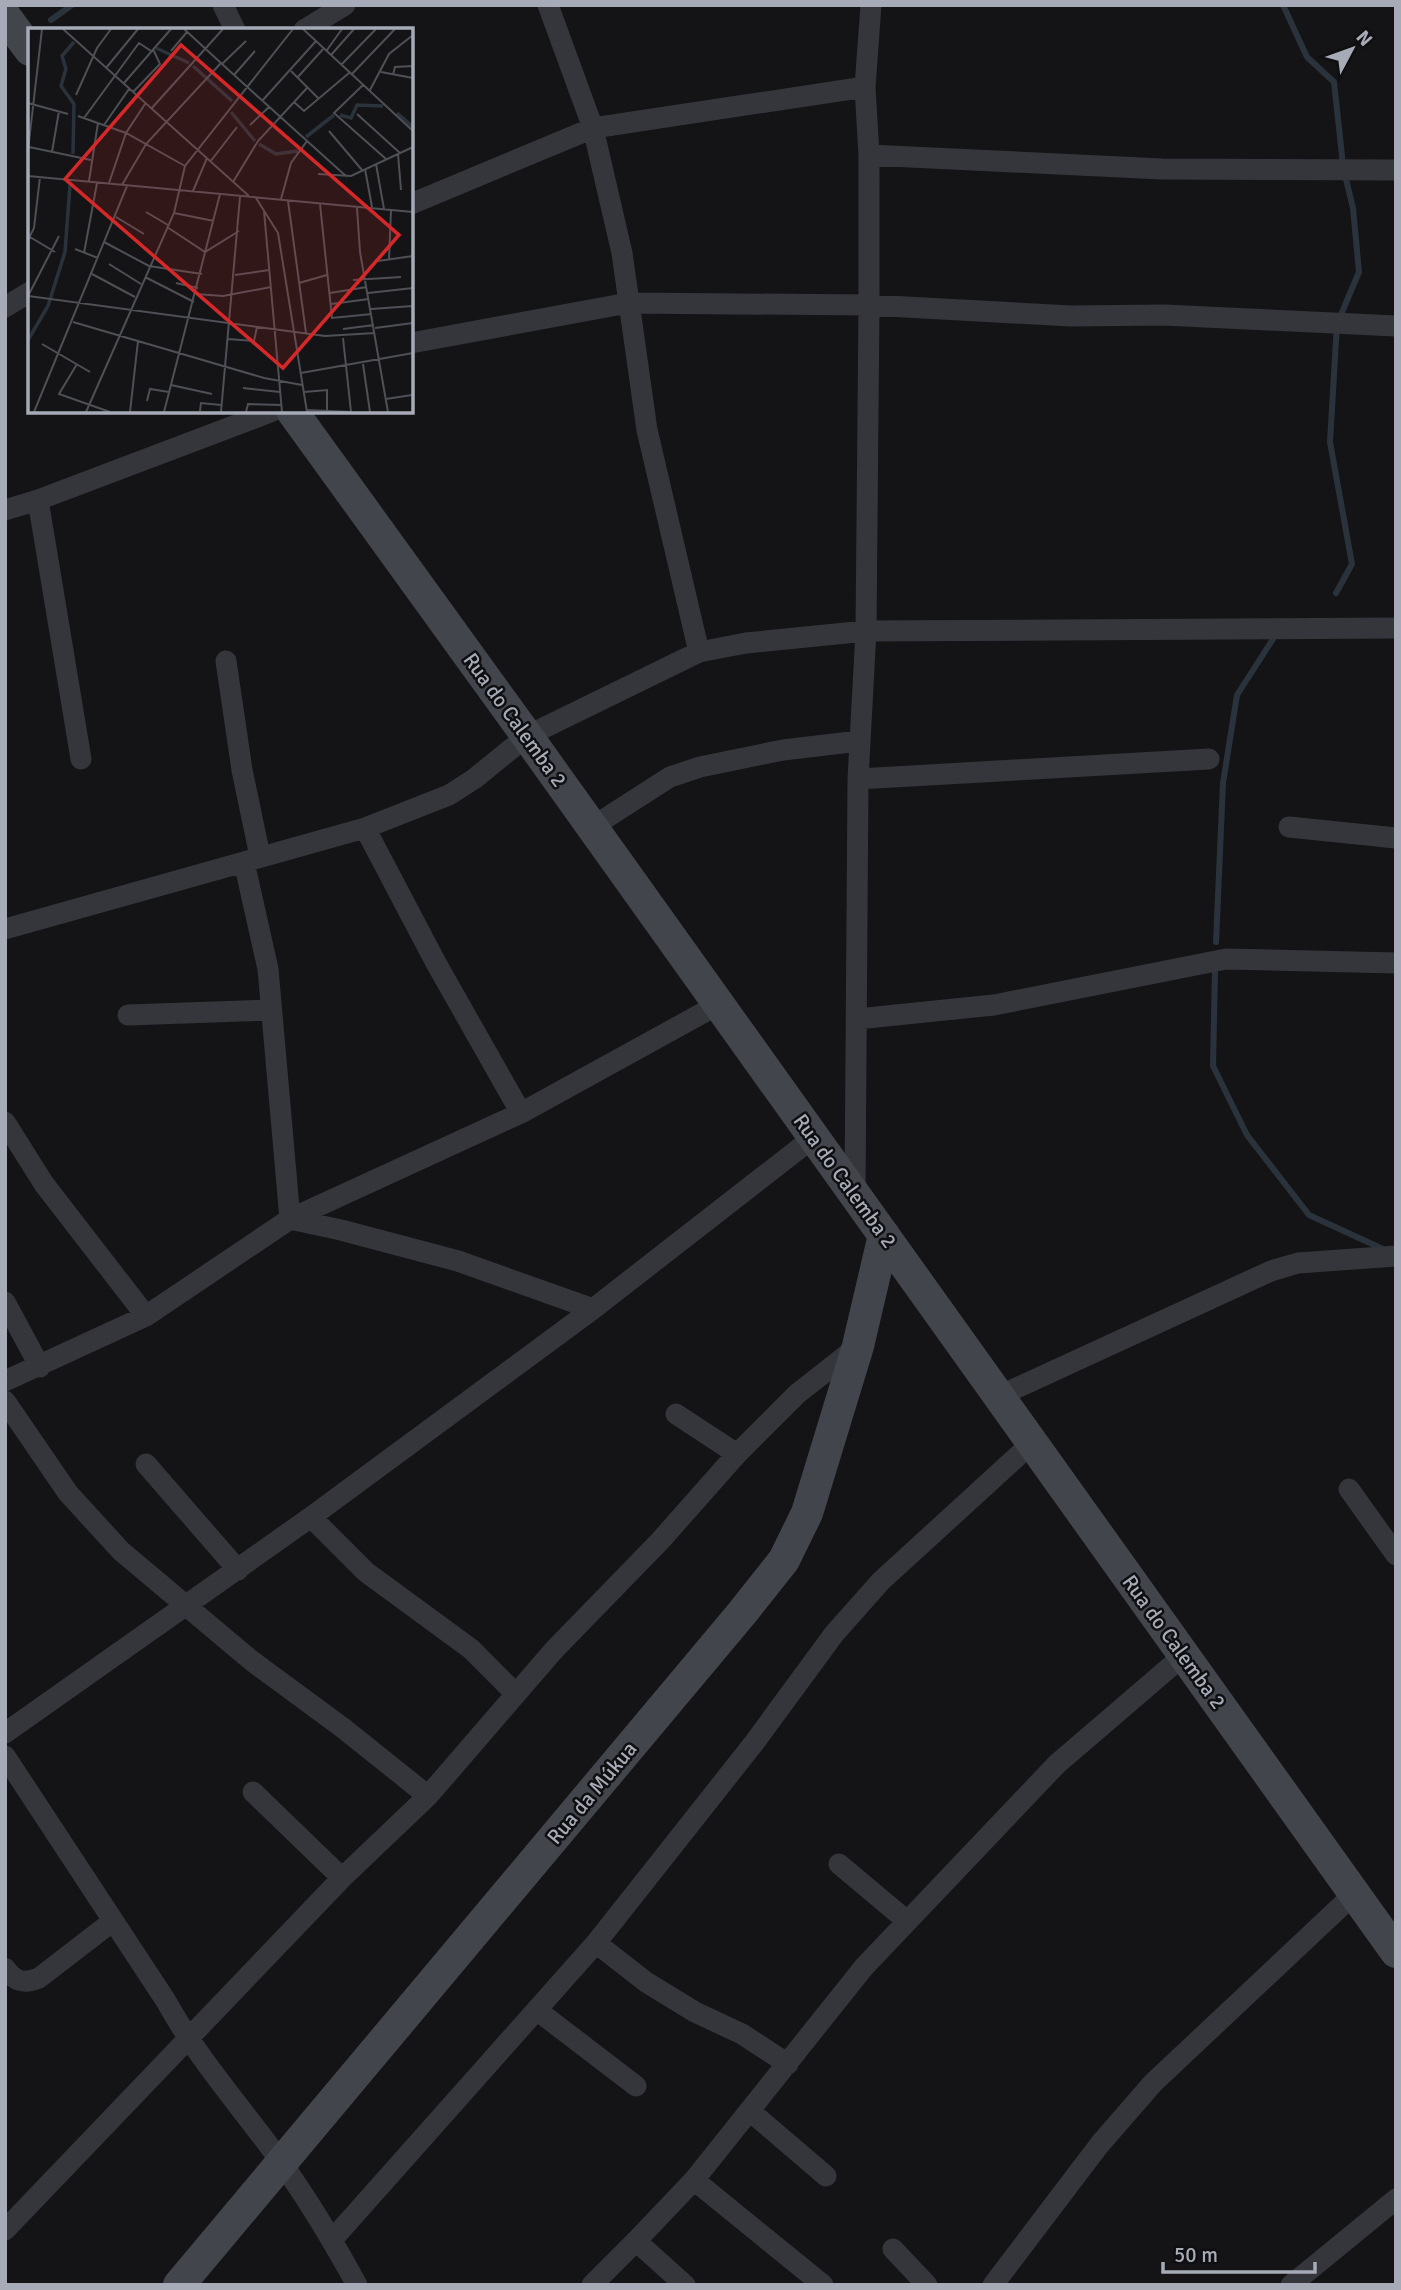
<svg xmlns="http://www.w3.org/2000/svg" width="1401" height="2290" viewBox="0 0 1401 2290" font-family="Signika,sans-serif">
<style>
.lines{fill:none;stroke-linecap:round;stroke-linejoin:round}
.stream{stroke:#2a333b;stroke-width:6}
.street{stroke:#35363c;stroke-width:21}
.secondary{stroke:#43454c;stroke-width:32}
.labels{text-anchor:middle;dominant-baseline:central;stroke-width:5;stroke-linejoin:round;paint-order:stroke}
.street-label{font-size:21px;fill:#a6abb7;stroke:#0f0f11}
.inset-river{fill:none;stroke:#2a333b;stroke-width:3.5}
.inset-road{fill:none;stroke:#4e5056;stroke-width:2}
.view{fill:#d62828;fill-opacity:0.15;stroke:#d62828;stroke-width:3.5}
.inset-edge{fill:none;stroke:#a6abb7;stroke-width:3.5}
</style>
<rect width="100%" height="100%" fill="#141416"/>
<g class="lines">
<path class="stream" d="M 1283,5 L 1307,57 L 1334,82 L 1343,165
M 51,20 L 72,5
M 1336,593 L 1352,564 L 1330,442 L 1337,324 L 1359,272 L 1353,208 L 1345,175
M 1216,942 L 1223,783 L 1237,695 L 1273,639
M 1215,971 L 1213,1066 L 1247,1135 L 1309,1215 L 1383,1249"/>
<path class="street" d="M 223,5 L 235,30
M 548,5 L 593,128 L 622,253 L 647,430 L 699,652
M 304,30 L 345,5
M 869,155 L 1162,169 L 1396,170
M 411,204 L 593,128 L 865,87
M 5,307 L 30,292
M 411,343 L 628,303 L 869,305 L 1071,316 L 1164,315 L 1396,326
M 38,500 L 81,759
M 5,510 L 38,500 L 273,411
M 226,661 L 242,770 L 260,856
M 858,779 L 1209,759
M 592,827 L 670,777 L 700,767 L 783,750 L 859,741
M 1289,827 L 1396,838
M 365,828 L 436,963 L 521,1113
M 244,862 L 268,969 L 290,1219 L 341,1230 L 458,1261 L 593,1309
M 5,929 L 365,828 L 449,795 L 474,779 L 527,736 L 699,652 L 746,643 L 866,631 L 1396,628
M 128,1015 L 271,1010
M 857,1019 L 994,1005 L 1226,959 L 1396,963
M 5,1122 L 44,1184 L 146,1316
M 855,1194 L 858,779 L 866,631 L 869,305 L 869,155 L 865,87 L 871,5
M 5,1302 L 40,1367
M 5,1381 L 146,1316 L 290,1219 L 521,1113 L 719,1004
M 999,1396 L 1271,1271 L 1298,1263 L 1396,1256
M 5,1401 L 68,1493 L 121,1551 L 252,1661 L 343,1728 L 428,1796
M 676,1414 L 737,1454
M 146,1464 L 238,1570
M 1349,1489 L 1396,1555
M 311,1517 L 366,1572 L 471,1649 L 516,1694
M 5,1733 L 311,1517 L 593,1309 L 814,1137
M 5,1756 L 166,2001 C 198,2059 242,2108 281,2162 C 309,2201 334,2243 357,2285
M 253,1792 L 342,1878
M 839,1864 L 907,1921
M 596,1943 L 646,1982 L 695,2012 L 742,2034 L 788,2064
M 5,1968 C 15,1982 24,1984 39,1978 L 113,1921
M 538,2011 L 636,2086
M 750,2111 L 826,2176
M 694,2180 L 823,2285
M 5,2230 L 342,1878 L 428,1796 L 554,1650 L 660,1541 L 737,1454 L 797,1394 L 858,1346
M 332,2240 L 596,1943 L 754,1743 L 834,1634 L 881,1581 L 1032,1443
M 636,2241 L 685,2285
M 893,2249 L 927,2285
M 592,2285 L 636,2241 L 694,2180 L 864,1967 L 1057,1764 L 1184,1655
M 993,2285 L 1100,2144 L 1153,2083 L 1354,1894
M 1291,2285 L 1396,2199"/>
<path class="secondary" d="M 5,16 L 30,50
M 292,411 L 527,736 L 1396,1952
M 179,2285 L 742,1613 L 784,1560 L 807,1513 L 858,1346 L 884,1235"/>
</g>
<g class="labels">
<g class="street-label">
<text transform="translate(515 720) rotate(54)">Rua do Calemba 2</text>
<text transform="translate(845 1181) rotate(54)">Rua do Calemba 2</text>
<text transform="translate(1174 1642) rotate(54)">Rua do Calemba 2</text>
<text transform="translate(592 1793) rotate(-50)">Rua da Múkua</text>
</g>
</g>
<g transform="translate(28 28)">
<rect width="385" height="385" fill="#141416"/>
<path class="inset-river" d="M 128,20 L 161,35M 165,38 L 204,73M 203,84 L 227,113M 369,85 L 385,99M 312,87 L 323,90 L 329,77 L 355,78M 278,109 L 306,87M 231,116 L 248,126 L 270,123M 45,126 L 46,76 L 33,58 L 38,41 L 34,28 L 46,14M 0,312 L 20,278 L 37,224 L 42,157"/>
<path class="inset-road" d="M 35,1 L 221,168M 156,1 L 206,47M 275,1 L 385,103M 299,22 L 314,1M 143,23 L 159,4M 227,23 L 206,47 L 319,149M 303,27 L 326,1M 194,36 L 218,13M 313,37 L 348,1M 78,40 L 110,1M 263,43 L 290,70M 353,44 L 385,50M 323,47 L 367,1M 365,47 L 367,39 L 385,38M 269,50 L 296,20M 96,55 L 143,1M 335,57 L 306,85 L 358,131M 342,62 L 361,26 L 385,7M 105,64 L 132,36 L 125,21M 48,67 L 69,20 L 83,1M 234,73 L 288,13M 266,74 L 276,83 L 321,45M 0,75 L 40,86M 123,81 L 195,1M 329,86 L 372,125M 50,88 L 98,105 L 157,138M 56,90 L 111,15 L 123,23M 76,97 L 101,61M 222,97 L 241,79M 301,103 L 334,142M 1,119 L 63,132M 0,122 L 14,1M 24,124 L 31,83M 370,126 L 373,162M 182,134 L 209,99M 348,136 L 356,181M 337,141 L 344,179M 290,146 L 323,148 L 385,119M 0,148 L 385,184M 61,153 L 70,95M 205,154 L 230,113 L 279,60M 81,155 L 98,105 L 117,76M 94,157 L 118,116 L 193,35M 165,163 L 179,130M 228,170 L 250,205 L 279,384M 253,171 L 263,135 L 279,113M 260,173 L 278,305M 292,176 L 304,290 L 344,286M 329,180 L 332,224 L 360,384M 236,183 L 254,384M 118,184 L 140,197M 146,185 L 186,193M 88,189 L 116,206M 139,199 L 177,224 L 211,203M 31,208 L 0,268 L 297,308 L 347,305M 2,209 L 27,224M 0,212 L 6,200 L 12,149M 76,214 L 121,238 L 174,246M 47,221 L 70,230M 56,225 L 69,155M 361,232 L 363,182M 350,233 L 385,228M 81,236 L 113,256M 64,246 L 107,269M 207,247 L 241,242M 117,249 L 166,274M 325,252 L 373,249M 148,255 L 170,260M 271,255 L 299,247M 302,265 L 339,259M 340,265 L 385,260M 168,266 L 195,268 L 243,259M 303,276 L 341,271M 343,281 L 385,278M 45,294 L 236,350 L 274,357M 347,300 L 385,295M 315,301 L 346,297M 200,311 L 226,313 L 229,299M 14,316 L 62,344M 49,336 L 31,366 L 82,384M 335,336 L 342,384M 273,345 L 385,325M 143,357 L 184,366M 215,360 L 252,364M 276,364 L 299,362 L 299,383M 358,371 L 384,367M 119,373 L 122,361 L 141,364M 279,382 L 323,384 L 315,310M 172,383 L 173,375 L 193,377M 6,384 L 99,158M 58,384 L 146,185 L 157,138 L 265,1M 102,384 L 110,313M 136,384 L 192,166M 193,384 L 212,169M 218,384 L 220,376 L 253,377"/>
<path class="view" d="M 153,17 L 371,207 L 255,340 L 37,151 Z"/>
<rect width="385" height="385" class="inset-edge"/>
</g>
<rect width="1401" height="2290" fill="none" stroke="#a6abb7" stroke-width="14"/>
<g transform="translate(1352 49) rotate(49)" stroke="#0f0f11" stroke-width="5" paint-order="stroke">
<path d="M0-5L12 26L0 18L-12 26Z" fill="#a6abb7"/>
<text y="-10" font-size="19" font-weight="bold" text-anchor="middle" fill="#a6abb7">N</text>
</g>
<path d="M1163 2262v10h152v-10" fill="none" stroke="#a6abb7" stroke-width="3.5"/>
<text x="1174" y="2262" font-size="21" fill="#a6abb7" stroke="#0f0f11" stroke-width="5" paint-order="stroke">50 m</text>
</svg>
